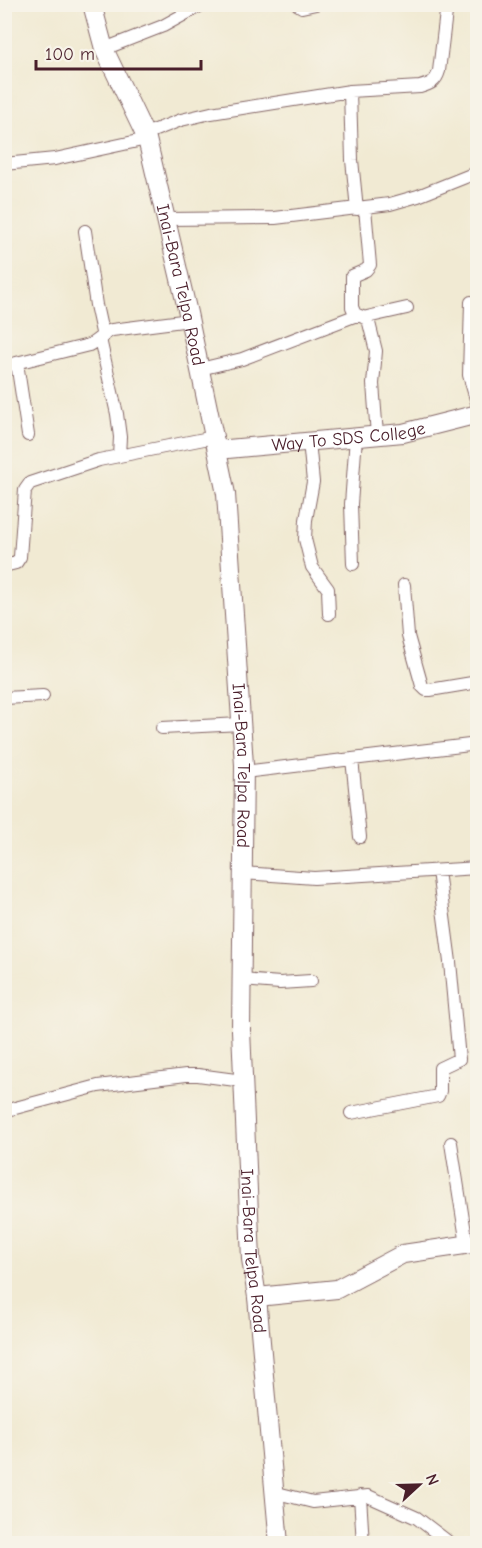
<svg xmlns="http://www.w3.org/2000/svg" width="482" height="1548" viewBox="0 0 482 1548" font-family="'Comic Neue',sans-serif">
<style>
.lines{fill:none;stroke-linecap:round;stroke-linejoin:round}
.street-casing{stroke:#846666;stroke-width:14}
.secondary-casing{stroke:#846666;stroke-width:20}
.street{stroke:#fff;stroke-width:12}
.secondary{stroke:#fff;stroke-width:18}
.labels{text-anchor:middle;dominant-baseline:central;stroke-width:6;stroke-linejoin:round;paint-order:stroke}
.street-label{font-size:18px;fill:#4a1f2b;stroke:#f7f3e8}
</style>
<rect width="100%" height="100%" fill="#f7f3e8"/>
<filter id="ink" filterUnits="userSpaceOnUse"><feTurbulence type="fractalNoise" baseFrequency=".0167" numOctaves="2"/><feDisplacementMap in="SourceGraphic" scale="12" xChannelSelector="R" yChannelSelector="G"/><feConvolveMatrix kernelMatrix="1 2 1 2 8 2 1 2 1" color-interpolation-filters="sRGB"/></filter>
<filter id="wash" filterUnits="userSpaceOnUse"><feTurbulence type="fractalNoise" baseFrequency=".008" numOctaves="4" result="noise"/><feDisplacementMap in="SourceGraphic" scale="24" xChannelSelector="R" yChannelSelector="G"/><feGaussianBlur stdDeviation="1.35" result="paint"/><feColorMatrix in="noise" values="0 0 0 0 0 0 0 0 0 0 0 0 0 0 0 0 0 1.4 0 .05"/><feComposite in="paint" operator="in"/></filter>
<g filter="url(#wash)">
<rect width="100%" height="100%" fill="#f1ead3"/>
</g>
<g filter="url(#ink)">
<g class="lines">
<g class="street-casing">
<path id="street" d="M 297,4 L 302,7 L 316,4
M 104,49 L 163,26 L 203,4
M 350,91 L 352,160 L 357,209
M 145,134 L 181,120 L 211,113 L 350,91 L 420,87 C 430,84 436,82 439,71 L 447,4
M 4,164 L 55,159 L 147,139
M 365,208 L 370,265 L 366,270 L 352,276 L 352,307 L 355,314 L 368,319 L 376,351 L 373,384 L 377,435
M 167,219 L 275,218 L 390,204 L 418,196 L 478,172
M 85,231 L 96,305 L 103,337
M 471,302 L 469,375 L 478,406
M 367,317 L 407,308
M 17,363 L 28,435
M 4,366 L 89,345 C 98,341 103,333 112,330 L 190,320
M 200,369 L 242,359 L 357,315
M 309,441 L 313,482 L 306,520 L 305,539 L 312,567 L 328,589 L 329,614
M 119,456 L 214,437
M 353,564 L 351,504 L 356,437
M 4,566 L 16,563 L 20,557 L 25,490 L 30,483 L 99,460 L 119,456 L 120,437 L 117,414 L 100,339
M 404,585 L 408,636 L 422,686 L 426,690 L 430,690 L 478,682
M 4,698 L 43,696
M 162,728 L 241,724
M 352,759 L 360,837
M 244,772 L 478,744
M 243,873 L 314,878 L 478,868
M 242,980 L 280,983 L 311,981
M 4,1111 L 98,1086 L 186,1075 L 198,1075 L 243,1081
M 351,1113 L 438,1096 L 440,1091 L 440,1068 L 459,1059 L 450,962 L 438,871
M 451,1143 L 467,1245
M 273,1492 L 313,1502 L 368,1496 L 417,1518 L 451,1544
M 360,1496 L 363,1544"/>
</g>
<g class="secondary-casing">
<g id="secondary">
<path id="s1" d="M 92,4 L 104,49 L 147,139 L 188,313 L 226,494 L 244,765 L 241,1030 L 251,1259 L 257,1297 L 279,1544"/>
<path id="s2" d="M 217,450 L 403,433 L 478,414"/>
<path d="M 257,1297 L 337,1289 L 403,1254 L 478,1243"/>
</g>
</g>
<use href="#street" class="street"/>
<use href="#secondary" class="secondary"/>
</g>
</g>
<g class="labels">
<g class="street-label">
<text stroke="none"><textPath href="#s1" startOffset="296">Inai-Bara Telpa Road</textPath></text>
<text stroke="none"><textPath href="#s2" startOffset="132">Way To SDS College</textPath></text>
<text stroke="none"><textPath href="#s1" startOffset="782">Inai-Bara Telpa Road</textPath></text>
<text stroke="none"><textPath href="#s1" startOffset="1268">Inai-Bara Telpa Road</textPath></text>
</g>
</g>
<rect width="482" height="1548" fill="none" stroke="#f7f3e8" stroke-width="24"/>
<g transform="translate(419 1485) rotate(68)" stroke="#f7f3e8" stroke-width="4.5" paint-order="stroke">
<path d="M0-4.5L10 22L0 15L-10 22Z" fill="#4a1f2b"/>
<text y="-9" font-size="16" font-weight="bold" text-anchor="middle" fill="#4a1f2b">N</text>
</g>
<path d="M36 60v9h165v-9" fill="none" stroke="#4a1f2b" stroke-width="3"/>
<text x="45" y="60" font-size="18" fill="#4a1f2b" stroke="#f7f3e8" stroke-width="4.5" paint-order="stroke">100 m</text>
</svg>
